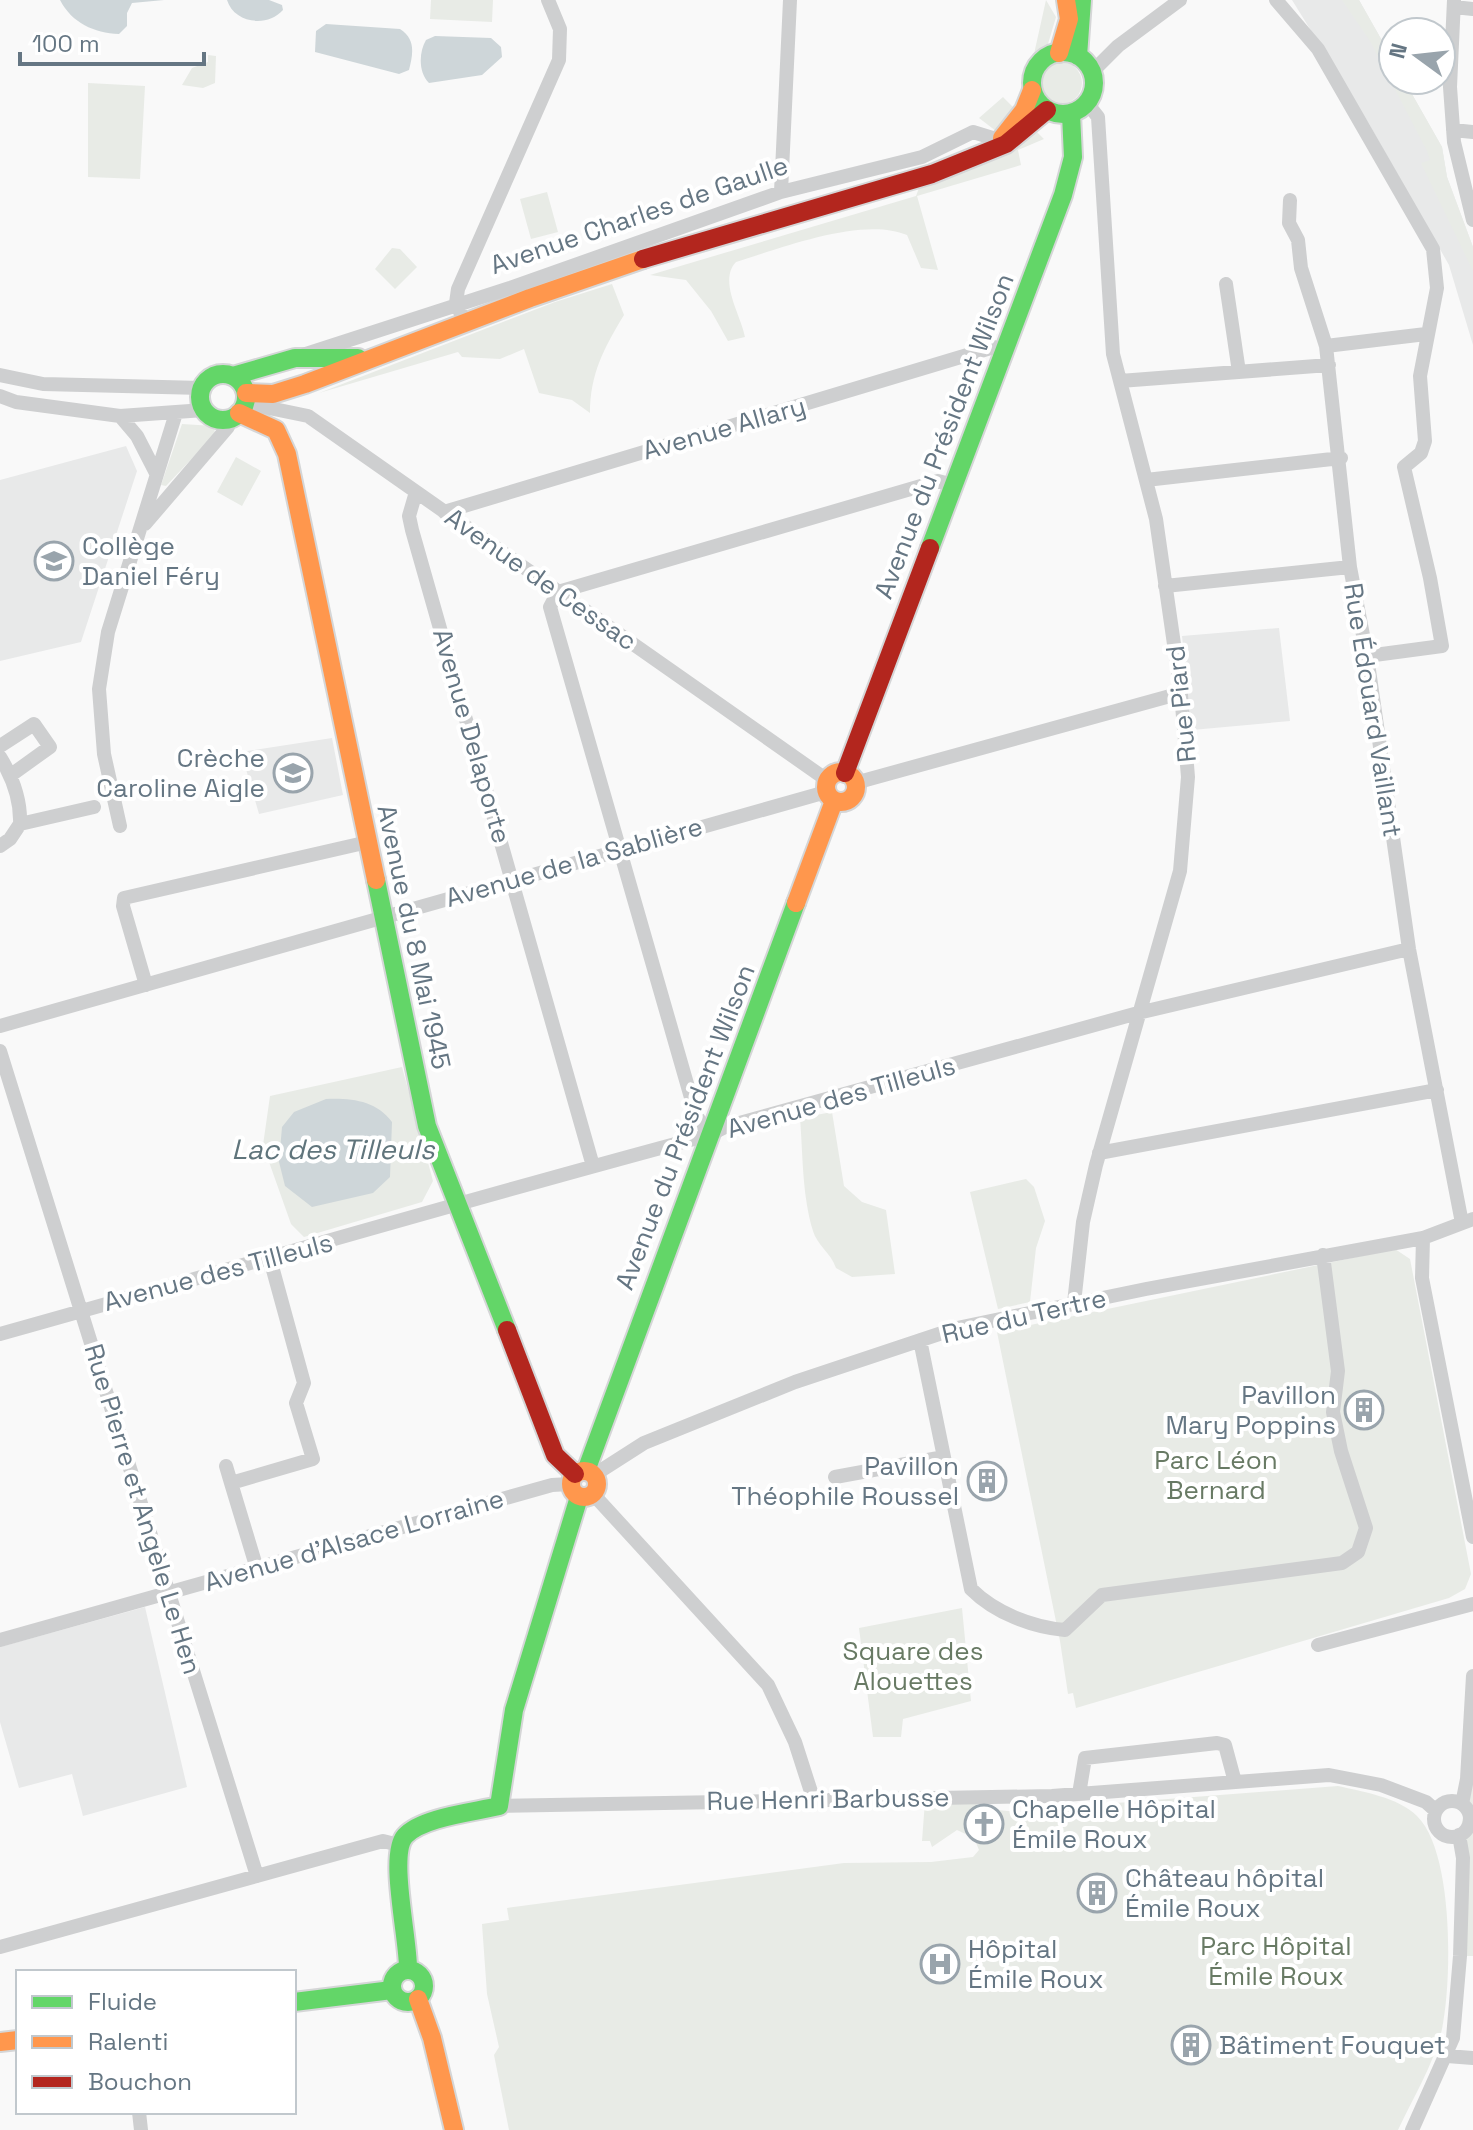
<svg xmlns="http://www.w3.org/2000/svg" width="1473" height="2130" viewBox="0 0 1473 2130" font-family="'Space Grotesk',sans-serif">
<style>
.built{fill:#e8e9e9}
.green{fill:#e8ebe6}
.water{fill:#ced6d9}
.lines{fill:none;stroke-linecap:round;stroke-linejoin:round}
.fast-casing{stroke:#d5d6d7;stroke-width:22}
.slow-casing{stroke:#d5d6d7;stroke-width:22}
.jam-casing{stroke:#d5d6d7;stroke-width:22}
.street{stroke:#cecfd0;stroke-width:14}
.fast{stroke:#63d668;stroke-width:18}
.slow{stroke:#ff974d;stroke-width:18}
.jam{stroke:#b3261e;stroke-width:18}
.labels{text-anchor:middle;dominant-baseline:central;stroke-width:8;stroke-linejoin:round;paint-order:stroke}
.street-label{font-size:26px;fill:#657683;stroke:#fff}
.poi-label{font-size:26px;fill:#657683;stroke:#fff;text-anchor:start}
.park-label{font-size:26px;fill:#687a64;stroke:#fff}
.water-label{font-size:28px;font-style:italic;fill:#60757c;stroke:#fff}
</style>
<rect width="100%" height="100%" fill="#f9f9f9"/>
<path class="built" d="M 1292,0 L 1359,0 L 1393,60 L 1393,80 L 1404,80 L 1442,147 L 1447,177 L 1473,247 L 1473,345 L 1449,265 L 1369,124 Z
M 126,446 L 137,471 L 81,642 L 0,661 L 0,480 Z
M 1279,628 L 1290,721 L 1192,730 L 1182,636 Z
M 332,738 L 343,795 L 259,814 L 241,752 Z
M 145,1607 L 187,1787 L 83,1816 L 72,1774 L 19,1788 L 0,1722 L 0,1647 Z"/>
<path class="green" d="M 431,0 L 493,0 L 492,22 L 430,19 Z
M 1046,0 L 1056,17 L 1048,44 L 1034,54 Z
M 1342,0 L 1359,0 L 1393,60 L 1393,80 L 1404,80 L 1442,147 L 1447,177 L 1473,247 L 1473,271 L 1421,163 L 1430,160 L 1427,151 L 1370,41 Z
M 208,55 L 216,56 L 215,83 L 203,88 L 182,85 L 192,68 L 208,62 Z
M1040 83a21 21 0 1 1 42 0a21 21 0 1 1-42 0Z
M 88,83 L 145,86 L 140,179 L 88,177 Z
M 1003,97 L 1018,112 L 996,131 L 979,118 Z
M 1037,132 L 1044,139 L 1018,150 L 1021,165 L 917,196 L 938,270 L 921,268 L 907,235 C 863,216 781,248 736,262 C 718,281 741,315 745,337 L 728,341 L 711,311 L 686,280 L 650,275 L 916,196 L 919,188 L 1012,149 Z
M 547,192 L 558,232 L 531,239 L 520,199 Z
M 392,248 L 400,249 L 417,267 L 395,289 L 375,269 Z
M 612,284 L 624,315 C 604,348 590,374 590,413 L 572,400 L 539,393 L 524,349 L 500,359 L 462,357 L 458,352 L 319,393 L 555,302 Z
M 182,424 L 214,426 L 215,434 L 166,486 L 161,485 Z
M 236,457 L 261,471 L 242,506 L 217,492 Z
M 402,1067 L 433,1181 L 422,1202 L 304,1237 L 291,1224 L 263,1145 L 270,1096 Z
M 832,1112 L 844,1186 L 862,1202 L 886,1210 L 895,1274 L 852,1277 L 836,1268 C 831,1253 817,1245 813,1231 C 802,1195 803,1155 800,1118 Z
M 1026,1179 L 1034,1187 L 1045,1221 L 1036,1248 L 1030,1302 L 998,1309 L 970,1192 Z
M 1395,1249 L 1410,1259 L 1471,1574 L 1465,1589 L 1449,1598 L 1076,1708 L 1073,1693 L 1068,1694 L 1060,1641 L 997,1332 Z
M 962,1608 L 971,1701 L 903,1719 L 901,1737 L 873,1737 L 859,1628 Z
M 1473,1775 L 1473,1956 L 1460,1956 L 1459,1835 Z
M 1338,1786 C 1363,1792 1398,1797 1417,1816 C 1454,1852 1452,1981 1442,2029 C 1434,2064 1413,2098 1398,2130 L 509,2130 L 494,2055 L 499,2047 L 487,1994 L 482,1924 L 509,1920 L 507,1908 L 844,1863 L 931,1862 L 973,1857 L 979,1850 L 974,1838 L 957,1830 L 932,1847 L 930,1841 L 922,1841 L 925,1801 L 976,1803 L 978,1808 L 1027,1813 L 1063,1811 L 1064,1807 Z"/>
<path class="water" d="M 60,0 L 164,0 L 132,3 L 127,13 L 127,26 L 119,34 C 94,33 72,23 60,0 Z
M 227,0 L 269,0 L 282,5 L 283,10 C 267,28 234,23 227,0 Z
M 326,24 L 400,29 C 416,39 413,54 409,70 L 399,74 L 315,52 L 316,31 Z
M 435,36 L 491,38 L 501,47 L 502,57 L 482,75 L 429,83 C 418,72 419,52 426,40 Z
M 326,1099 C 353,1098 376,1101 392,1122 L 390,1177 L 373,1193 L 312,1207 L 285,1186 L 279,1162 L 282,1127 L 294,1112 Z"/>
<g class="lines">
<g class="fast-casing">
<path id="fast" d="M1032 83a31 31 0 1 1 62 0a31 31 0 1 1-62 0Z
M 1078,56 L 1082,0
M200 397a23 23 0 1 1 46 0a23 23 0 1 1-46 0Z
M 233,376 L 295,358 L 358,358
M 930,548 L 1063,195 L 1073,157 L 1071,114
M 376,880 L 427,1126 L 507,1330
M 586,1471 L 796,903
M392 1986a16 16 0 1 1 32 0a16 16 0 1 1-32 0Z
M 408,1970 C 409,1941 388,1855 405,1836 C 422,1817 475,1812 499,1806 L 514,1710 L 579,1497
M 294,2002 L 392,1990"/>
</g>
<g class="slow-casing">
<path id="slow" d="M 1059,53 L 1069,19 L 1066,0
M 1002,138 L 1024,110 L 1032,90
M 246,393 L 273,394 L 305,384 L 530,298 L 643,259
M 239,413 L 276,430 L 287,454 L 376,880
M826 787a15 15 0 1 1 30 0a15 15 0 1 1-30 0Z
M 796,903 L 834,801
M571 1484a13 13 0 1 1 26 0a13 13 0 1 1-26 0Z
M 418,1999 L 432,2038 L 454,2130
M 0,2042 L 18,2040"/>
</g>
<g class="jam-casing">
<path id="jam" d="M 643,259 L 932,174 L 1006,144 L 1047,110
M 845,773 L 930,548
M 507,1330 L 555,1455 L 575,1474"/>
</g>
<path class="street" d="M 1276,0 L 1318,49 L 1433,249 L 1437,288 L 1420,376 L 1425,441 L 1421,453 L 1404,467 L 1430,578 L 1442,646 L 1367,656
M 1454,0 L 1450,87 L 1454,142 L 1473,220
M 1454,7 L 1473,9
M 1092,72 L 1118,46 L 1180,0
M 1453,130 L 1473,132
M 781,192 L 790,0
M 1290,200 L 1289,223 L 1298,240 L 1301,268 L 1326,346 L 1350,567 L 1367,656 L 1409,949 L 1462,1223
M 1226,284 L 1239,372
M 465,323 L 456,303 L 458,289 L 559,60 L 560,29 L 548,0
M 1326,346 L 1426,334
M 306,354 L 510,288 L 781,192 L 922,157 L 973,132 L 999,140
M 0,375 L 43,384 L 202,388
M 1120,381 L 1329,365
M 0,396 L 16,402 L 120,416 L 204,410
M 245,403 L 308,416 L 827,780
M 120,416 L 137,436 L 156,473
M 1146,480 L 1341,458
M 416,492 L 409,516 L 412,530 L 593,1166
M 444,512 L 994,347 L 1004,351
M 145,524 L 228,427 L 228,418
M 1165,586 L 1350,567
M 0,746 L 34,724 L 50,747 L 11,775
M 0,757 C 13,778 21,799 20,824
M 855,783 L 1181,693
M 120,826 L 104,754 L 99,689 L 108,632 L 176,413
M 0,846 L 10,839 L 20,824 L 94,807
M 146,985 L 123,906 L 124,898 L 368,842
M 0,1026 L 826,792
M 0,1051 L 257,1876
M 709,1135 L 696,1115 L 550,607 L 558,592 L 938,481 L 954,485
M 1099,1153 L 1437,1090
M 1423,1238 L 1422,1278 L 1473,1537
M 1074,1303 L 1083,1222 L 1096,1165 L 1180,871 L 1188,777 L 1181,693 L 1156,519 L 1113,354 L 1098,117 L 1087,103
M 0,1334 C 236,1268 472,1198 709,1135 L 725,1127 L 1138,1013 L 1409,949
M 920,1340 L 971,1589 C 995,1613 1032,1627 1065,1630 L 1102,1595 L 1342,1563 L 1358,1552 L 1366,1528 L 1341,1451 L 1333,1412 L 1338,1371 L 1323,1255
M 226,1466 L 231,1483
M 594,1475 L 644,1443 L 795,1382 L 957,1328 L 1146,1289 L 1423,1238 L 1473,1219
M 835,1477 L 944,1457
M 593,1494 L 768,1685 L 795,1742 L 813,1798
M 257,1569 L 231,1483 L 313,1459 L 296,1403 L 304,1383 L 270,1259
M 0,1640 L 552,1485 L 570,1484
M 1318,1645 L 1473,1604
M 1079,1794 L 1085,1758 L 1217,1743 L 1225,1745 L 1235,1782
M1434 1819a18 18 0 1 1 36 0a18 18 0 1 1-36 0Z
M 1462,1804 L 1467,1779 L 1473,1676
M 499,1806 L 1052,1796 L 1329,1775 L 1381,1785 L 1426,1802 L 1436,1811
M 0,1947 L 383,1841 L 399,1845
M 1447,2056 L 1473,2058
M 139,2112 L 141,2130
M 1412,2130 L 1453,2038 L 1460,1956 L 1463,1858 L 1459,1835"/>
<use href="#fast" class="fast"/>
<use href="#slow" class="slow"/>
<use href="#jam" class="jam"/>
</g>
<defs>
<g id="school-ring" transform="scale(2)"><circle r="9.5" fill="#fff" stroke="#99a4ac" stroke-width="1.5"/><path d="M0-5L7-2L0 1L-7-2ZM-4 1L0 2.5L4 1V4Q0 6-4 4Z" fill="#99a4ac"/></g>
<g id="building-ring" transform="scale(2)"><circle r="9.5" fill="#fff" stroke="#99a4ac" stroke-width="1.5"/><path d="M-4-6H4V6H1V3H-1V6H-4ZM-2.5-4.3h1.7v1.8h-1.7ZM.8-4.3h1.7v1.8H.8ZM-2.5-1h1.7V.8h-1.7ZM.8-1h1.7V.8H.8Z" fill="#99a4ac"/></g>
<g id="church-ring" transform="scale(2)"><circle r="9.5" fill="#fff" stroke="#99a4ac" stroke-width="1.5"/><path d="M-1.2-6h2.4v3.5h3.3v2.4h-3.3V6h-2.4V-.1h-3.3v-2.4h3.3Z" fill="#99a4ac"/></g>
<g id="hospital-ring" transform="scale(2)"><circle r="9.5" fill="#fff" stroke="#99a4ac" stroke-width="1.5"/><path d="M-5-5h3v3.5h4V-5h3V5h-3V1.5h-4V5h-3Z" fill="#99a4ac"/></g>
</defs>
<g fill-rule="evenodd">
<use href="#school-ring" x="54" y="561"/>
<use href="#school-ring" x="293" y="773"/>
<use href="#building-ring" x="1364" y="1410"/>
<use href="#building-ring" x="987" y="1481"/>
<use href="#church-ring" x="984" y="1824"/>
<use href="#building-ring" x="1097" y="1893"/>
<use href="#hospital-ring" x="940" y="1964"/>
<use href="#building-ring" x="1191" y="2045"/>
</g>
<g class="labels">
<g class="street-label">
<text transform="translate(639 215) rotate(-19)">Avenue Charles de Gaulle</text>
<text transform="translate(724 428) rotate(-16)">Avenue Allary</text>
<text transform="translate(944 436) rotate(-69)">Avenue du Président Wilson</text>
<text transform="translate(541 579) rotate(35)">Avenue de Cessac</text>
<text transform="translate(1181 704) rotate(-96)">Rue Piard</text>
<text transform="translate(1373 710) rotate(81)">Rue Édouard Vaillant</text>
<text transform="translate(472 736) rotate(74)">Avenue Delaporte</text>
<text transform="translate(574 862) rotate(-16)">Avenue de la Sablière</text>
<text transform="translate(414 937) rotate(78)">Avenue du 8 Mai 1945</text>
<text transform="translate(841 1097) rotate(-16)">Avenue des Tilleuls</text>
<text transform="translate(685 1127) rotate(-69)">Avenue du Président Wilson</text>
<text transform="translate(218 1272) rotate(-15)">Avenue des Tilleuls</text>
<text transform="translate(1024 1316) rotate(-13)">Rue du Tertre</text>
<text transform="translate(143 1509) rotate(73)">Rue Pierre et Angèle Le Hen</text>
<text transform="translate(354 1540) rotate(-16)">Avenue d'Alsace Lorraine</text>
<text transform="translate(828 1799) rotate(-1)">Rue Henri Barbusse</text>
</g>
<g class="poi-label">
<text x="82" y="546">Collège<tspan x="82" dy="30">Daniel Féry</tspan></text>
<text x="265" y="758" text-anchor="end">Crèche<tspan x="265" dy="30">Caroline Aigle</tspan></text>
<text x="1336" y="1395" text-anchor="end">Pavillon<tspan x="1336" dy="30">Mary Poppins</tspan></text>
<text x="959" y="1466" text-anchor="end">Pavillon<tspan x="959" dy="30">Théophile Roussel</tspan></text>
<text x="1012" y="1809">Chapelle Hôpital<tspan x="1012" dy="30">Émile Roux</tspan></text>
<text x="1125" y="1878">Château hôpital<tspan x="1125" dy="30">Émile Roux</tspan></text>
<text x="968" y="1949">Hôpital<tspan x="968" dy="30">Émile Roux</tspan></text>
<text x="1219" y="2045">Bâtiment Fouquet</text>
</g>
<g class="park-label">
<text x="1216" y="1460">Parc Léon<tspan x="1216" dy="30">Bernard</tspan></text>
<text x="913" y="1651">Square des<tspan x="913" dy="30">Alouettes</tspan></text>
<text x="1276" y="1946">Parc Hôpital<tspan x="1276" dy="30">Émile Roux</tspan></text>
</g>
<g class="water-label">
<text x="333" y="1149">Lac des Tilleuls</text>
</g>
</g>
<rect x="16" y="1970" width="280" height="144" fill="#ffffff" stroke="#c1c8cd" stroke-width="2"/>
<rect x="32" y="1996" width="40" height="12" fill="#63d668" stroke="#c1c8cd" stroke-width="2"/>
<text x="88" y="2010" font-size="24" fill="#657683">Fluide</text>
<rect x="32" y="2036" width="40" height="12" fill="#ff974d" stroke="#c1c8cd" stroke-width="2"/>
<text x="88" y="2050" font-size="24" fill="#657683">Ralenti</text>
<rect x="32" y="2076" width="40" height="12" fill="#b3261e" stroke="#c1c8cd" stroke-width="2"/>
<text x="88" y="2090" font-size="24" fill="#657683">Bouchon</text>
<g transform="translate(1417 56) rotate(285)"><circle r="38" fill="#ffffff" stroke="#c1c8cd" stroke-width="2"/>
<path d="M0-6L14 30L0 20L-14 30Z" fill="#99a4ac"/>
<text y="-12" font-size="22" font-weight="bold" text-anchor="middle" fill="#657683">N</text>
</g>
<path d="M20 52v12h184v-12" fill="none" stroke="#657683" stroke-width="4"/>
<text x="32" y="52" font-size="24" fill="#657683" stroke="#ffffff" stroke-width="6" paint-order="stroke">100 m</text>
</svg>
